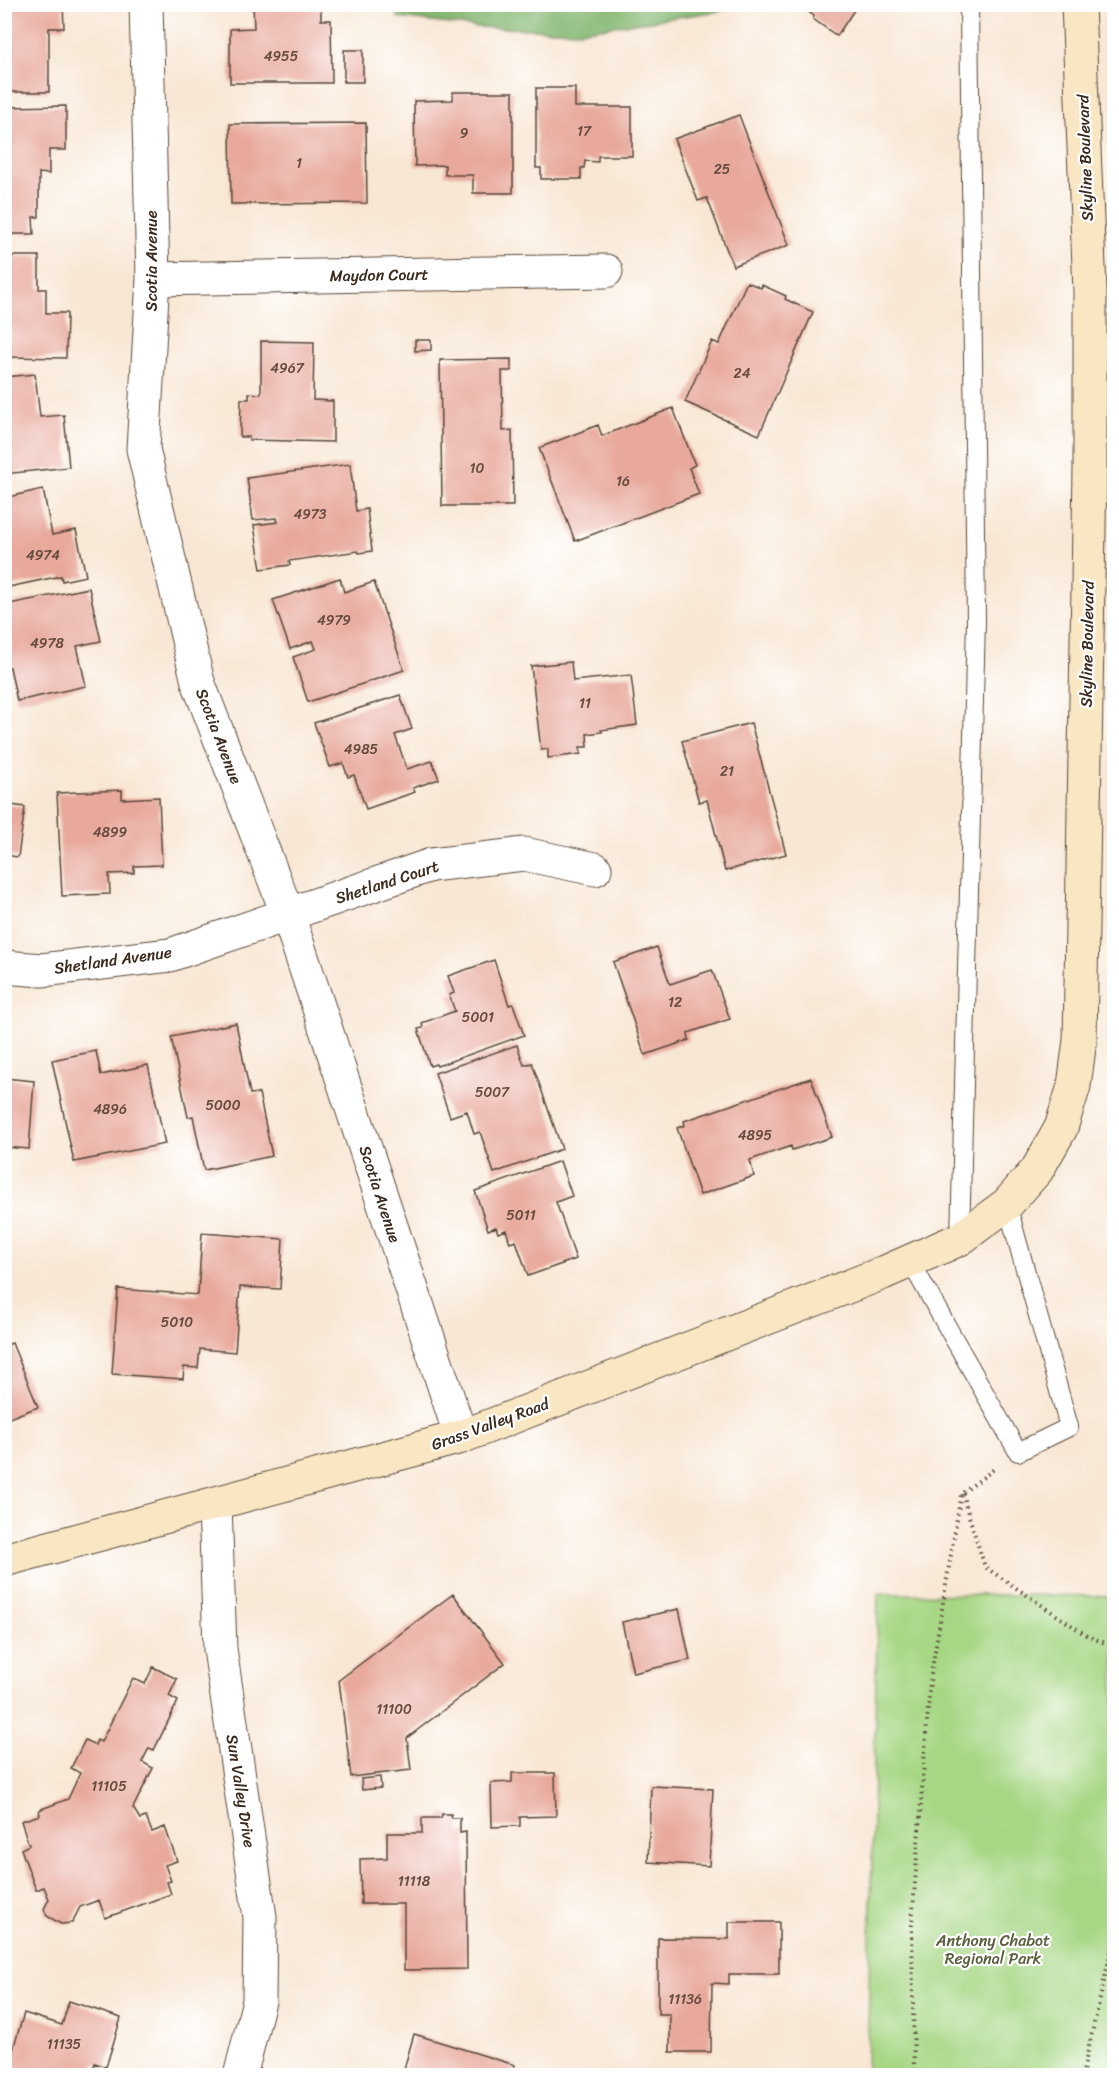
<svg xmlns="http://www.w3.org/2000/svg" width="1119" height="2080" viewBox="0 0 1119 2080" font-family="Sriracha,sans-serif">
<style>
.green{fill:#a7d785;stroke:#718052;stroke-width:1.5}
.forest{fill:#85b872;stroke:#607148;stroke-width:1.5}
.building{fill:#e8a99c}
.lines{fill:none;stroke-linecap:round;stroke-linejoin:round}
.service-casing{stroke:#574639;stroke-width:20}
.minor-casing{stroke:#574639;stroke-width:35}
.secondary-casing{stroke:#574639;stroke-width:35}
.path{stroke:#574639;stroke-width:4;stroke-dasharray:1.5 4.5;stroke-linecap:butt}
.service{stroke:#fff;stroke-width:18}
.minor{stroke:#fff;stroke-width:33}
.secondary{stroke:#f9e7c3;stroke-width:33}
.labels{text-anchor:middle;dominant-baseline:central;stroke-width:4.5;stroke-linejoin:round;paint-order:stroke}
.number-label{font-size:14px;fill:#664a3e}
.street-label{font-size:16px;fill:#3b2a1e;stroke:#fff}
.park-label{font-size:16px;fill:#5b5e3d;stroke:#fff}
</style>
<rect width="100%" height="100%" fill="#fff"/>
<filter id="ink" filterUnits="userSpaceOnUse"><feTurbulence type="fractalNoise" baseFrequency=".0167" numOctaves="2"/><feDisplacementMap in="SourceGraphic" scale="12" xChannelSelector="R" yChannelSelector="G"/><feConvolveMatrix kernelMatrix="1 2 1 2 8 2 1 2 1" color-interpolation-filters="sRGB"/></filter>
<filter id="wash" filterUnits="userSpaceOnUse"><feTurbulence type="fractalNoise" baseFrequency=".008" numOctaves="4" result="noise"/><feDisplacementMap in="SourceGraphic" scale="24" xChannelSelector="R" yChannelSelector="G"/><feGaussianBlur stdDeviation="1.35" result="paint"/><feColorMatrix in="noise" values="0 0 0 0 0 0 0 0 0 0 0 0 0 0 0 0 0 1.4 0 .05"/><feComposite in="paint" operator="in"/></filter>
<g filter="url(#wash)">
<rect width="100%" height="100%" fill="#f8e7d4"/>
<path class="green" d="M 878,1594 L 1114,1596 L 1114,2075 L 867,2075 Z"/>
<path class="forest" d="M 398,5 L 715,4 L 721,11 L 579,31 L 476,27 L 398,18 Z"/>
<g id="blocks">
<path class="building" d="M 4,4 L 63,4 L 64,28 L 49,28 L 49,92 L 4,92 Z
M 253,4 L 321,4 L 321,20 L 331,20 L 332,83 L 230,83 L 230,29 L 254,28 Z
M 798,4 L 858,4 L 837,36 L 813,19 L 814,16 Z
M 344,50 L 363,50 L 363,82 L 344,82 Z
M 536,88 L 575,88 L 575,107 L 632,107 L 632,156 L 598,156 L 598,162 L 585,161 L 584,168 L 581,168 L 581,179 L 541,179 L 541,168 L 536,168 Z
M 453,92 L 513,92 L 513,193 L 473,193 L 473,175 L 445,175 L 445,165 L 415,166 L 414,101 L 453,100 Z
M 66,106 L 66,150 L 49,150 L 49,174 L 39,173 L 39,217 L 33,217 L 34,234 L 4,234 L 4,107 Z
M 739,115 L 789,245 L 733,266 L 707,198 L 698,201 L 674,139 Z
M 366,123 L 367,203 L 231,204 L 230,124 Z
M 4,256 L 39,256 L 39,289 L 46,289 L 46,313 L 67,313 L 66,358 L 4,357 Z
M 747,282 L 761,288 L 762,285 L 786,296 L 785,299 L 813,312 L 759,435 L 685,402 L 712,341 L 719,344 Z
M 415,340 L 431,340 L 431,350 L 415,351 Z
M 261,341 L 314,342 L 313,400 L 333,401 L 333,442 L 249,440 L 249,437 L 240,437 L 241,399 L 249,399 L 249,393 L 261,394 Z
M 511,359 L 511,371 L 502,371 L 503,431 L 512,430 L 513,506 L 442,506 L 440,360 Z
M 35,374 L 40,417 L 64,415 L 69,467 L 4,474 L 4,377 Z
M 673,408 L 695,465 L 689,468 L 699,494 L 575,541 L 539,448 L 598,425 L 602,436 Z
M 350,464 L 356,511 L 367,509 L 372,551 L 359,553 L 358,551 L 289,561 L 290,565 L 261,569 L 254,525 L 278,522 L 277,518 L 253,520 L 247,478 Z
M 43,489 L 52,535 L 76,530 L 86,576 L 62,581 L 61,576 L 4,588 L 4,498 Z
M 340,578 L 344,592 L 374,582 L 404,670 L 308,702 L 293,657 L 316,649 L 313,641 L 290,649 L 273,600 Z
M 89,588 L 101,641 L 77,646 L 86,686 L 17,701 L 10,667 L 4,668 L 4,605 Z
M 571,662 L 573,681 L 631,675 L 637,725 L 601,730 L 602,732 L 587,734 L 588,747 L 580,747 L 581,754 L 548,758 L 548,749 L 541,750 L 531,666 Z
M 400,695 L 412,729 L 395,735 L 407,769 L 432,761 L 439,779 L 413,788 L 415,792 L 366,809 L 354,775 L 348,777 L 343,763 L 330,767 L 314,723 Z
M 751,723 L 786,854 L 725,871 L 707,800 L 699,802 L 682,741 Z
M 122,790 L 122,799 L 159,797 L 162,865 L 134,866 L 134,873 L 109,874 L 110,894 L 62,896 L 57,793 Z
M 4,804 L 25,807 L 18,857 L 4,855 Z
M 657,947 L 670,984 L 712,970 L 730,1019 L 688,1033 L 689,1040 L 645,1055 L 613,962 Z
M 494,960 L 509,1005 L 513,1004 L 524,1035 L 437,1066 L 436,1064 L 430,1066 L 418,1029 L 423,1028 L 422,1023 L 455,1011 L 449,995 L 454,993 L 448,976 Z
M 236,1023 L 250,1094 L 259,1093 L 272,1156 L 204,1170 L 193,1116 L 188,1117 L 171,1037 Z
M 517,1045 L 524,1065 L 532,1063 L 562,1149 L 494,1173 L 480,1132 L 474,1134 L 467,1111 L 450,1117 L 435,1073 Z
M 96,1051 L 101,1075 L 148,1065 L 165,1144 L 74,1162 L 52,1060 Z
M 4,1078 L 34,1081 L 29,1149 L 4,1147 Z
M 811,1078 L 832,1137 L 792,1150 L 791,1146 L 750,1160 L 754,1176 L 700,1195 L 677,1128 L 685,1125 L 684,1121 Z
M 560,1161 L 572,1196 L 556,1202 L 576,1259 L 528,1276 L 516,1241 L 510,1243 L 506,1230 L 498,1233 L 496,1227 L 488,1230 L 475,1191 Z
M 202,1233 L 283,1239 L 280,1289 L 240,1287 L 235,1352 L 200,1349 L 198,1368 L 184,1367 L 183,1379 L 112,1374 L 118,1289 L 198,1295 Z
M 12,1343 L 38,1407 L 4,1420 L 4,1346 Z
M 453,1594 L 505,1663 L 407,1738 L 411,1770 L 351,1777 L 339,1680 Z
M 679,1609 L 690,1660 L 633,1673 L 622,1622 Z
M 153,1667 L 177,1679 L 169,1696 L 178,1701 L 154,1750 L 149,1748 L 142,1762 L 153,1768 L 133,1808 L 140,1819 L 146,1817 L 152,1832 L 165,1827 L 177,1861 L 165,1865 L 171,1881 L 167,1882 L 171,1894 L 105,1918 L 99,1900 L 80,1907 L 72,1923 L 61,1924 L 47,1916 L 44,1909 L 49,1899 L 44,1887 L 36,1890 L 21,1849 L 29,1845 L 21,1821 L 40,1815 L 39,1810 L 68,1799 L 80,1773 L 71,1768 L 85,1740 L 95,1745 L 97,1740 L 101,1742 L 133,1678 L 145,1684 Z
M 512,1773 L 555,1773 L 556,1816 L 520,1817 L 520,1826 L 492,1827 L 491,1783 L 512,1782 Z
M 380,1777 L 381,1788 L 362,1790 L 361,1779 Z
M 651,1786 L 713,1789 L 709,1866 L 648,1862 Z
M 442,1814 L 451,1814 L 452,1818 L 460,1818 L 460,1833 L 466,1832 L 467,1969 L 404,1970 L 404,1904 L 361,1904 L 360,1859 L 387,1858 L 387,1833 L 422,1833 L 422,1818 L 441,1818 Z
M 729,1922 L 779,1922 L 779,1974 L 729,1974 L 729,1984 L 712,1983 L 711,2052 L 670,2052 L 670,2014 L 658,2014 L 658,1938 L 729,1939 Z
M 69,2001 L 121,2018 L 106,2067 L 95,2063 L 91,2076 L 5,2076 L 24,2013 L 62,2025 Z
M 414,2034 L 515,2065 L 512,2076 L 402,2076 Z"/>
</g>
</g>
<g filter="url(#ink)">
<use href="#blocks" fill-opacity="0" stroke="#574639" stroke-width="1.5"/>
<g class="lines">
<g class="service-casing">
<path id="service" d="M 960,1239 L 976,621 L 969,4
M 910,1261 L 1018,1452 L 1069,1427 L 1007,1204"/>
</g>
<g class="minor-casing">
<path id="minor" d="M 146,4 L 153,279 L 143,449 L 198,682 L 288,915 L 461,1437
M 153,279 L 606,271
M 4,967 L 42,970 L 170,955 L 431,865 L 524,854 L 595,869
M 215,1504 L 220,1649 L 260,1917 L 259,2001 L 240,2076"/>
</g>
<g class="secondary-casing">
<path id="secondary" d="M 4,1560 L 461,1437 L 883,1273 L 960,1239 L 1007,1204 L 1037,1170 L 1061,1128 L 1074,1086 L 1080,1040 L 1090,469 L 1090,291 L 1078,4"/>
</g>
<path class="path" d="M 962,1494 L 985,1567 L 1089,1637 L 1114,1646
M 914,2076 L 912,1924 L 930,1681 L 961,1494 L 994,1469
M 1082,2076 L 1114,1938"/>
<use href="#service" class="service"/>
<use href="#minor" class="minor"/>
<use href="#secondary" class="secondary"/>
</g>
</g>
<g class="labels">
<g class="number-label">
<text x="281" y="56">4955</text>
<text x="584" y="131">17</text>
<text x="464" y="133">9</text>
<text x="299" y="163">1</text>
<text x="722" y="169">25</text>
<text x="287" y="368">4967</text>
<text x="742" y="373">24</text>
<text x="477" y="468">10</text>
<text x="623" y="481">16</text>
<text x="310" y="514">4973</text>
<text x="43" y="555">4974</text>
<text x="334" y="620">4979</text>
<text x="47" y="643">4978</text>
<text x="585" y="703">11</text>
<text x="361" y="749">4985</text>
<text x="727" y="771">21</text>
<text x="110" y="832">4899</text>
<text x="675" y="1002">12</text>
<text x="478" y="1017">5001</text>
<text x="492" y="1092">5007</text>
<text x="223" y="1105">5000</text>
<text x="110" y="1109">4896</text>
<text x="755" y="1135">4895</text>
<text x="521" y="1215">5011</text>
<text x="177" y="1322">5010</text>
<text x="394" y="1709">11100</text>
<text x="109" y="1786">11105</text>
<text x="414" y="1881">11118</text>
<text x="685" y="1999">11136</text>
<text x="64" y="2044">11135</text>
</g>
<g class="street-label">
<text transform="translate(1085 158) rotate(-92)">Skyline Boulevard</text>
<text transform="translate(151 261) rotate(-90)">Scotia Avenue</text>
<text transform="translate(379 275) rotate(-1)">Maydon Court</text>
<text transform="translate(1087 644) rotate(-89)">Skyline Boulevard</text>
<text transform="translate(219 736) rotate(69)">Scotia Avenue</text>
<text transform="translate(387 882) rotate(-18)">Shetland Court</text>
<text transform="translate(113 960) rotate(-8)">Shetland Avenue</text>
<text transform="translate(380 1194) rotate(72)">Scotia Avenue</text>
<text transform="translate(490 1424) rotate(-20)">Grass Valley Road</text>
<text transform="translate(241 1791) rotate(81)">Sun Valley Drive</text>
</g>
<g class="park-label">
<text x="993" y="1940">Anthony Chabot<tspan x="993" dy="18">Regional Park</tspan></text>
</g>
</g>
<rect width="1119" height="2080" fill="none" stroke="#fff" stroke-width="24"/>
</svg>
